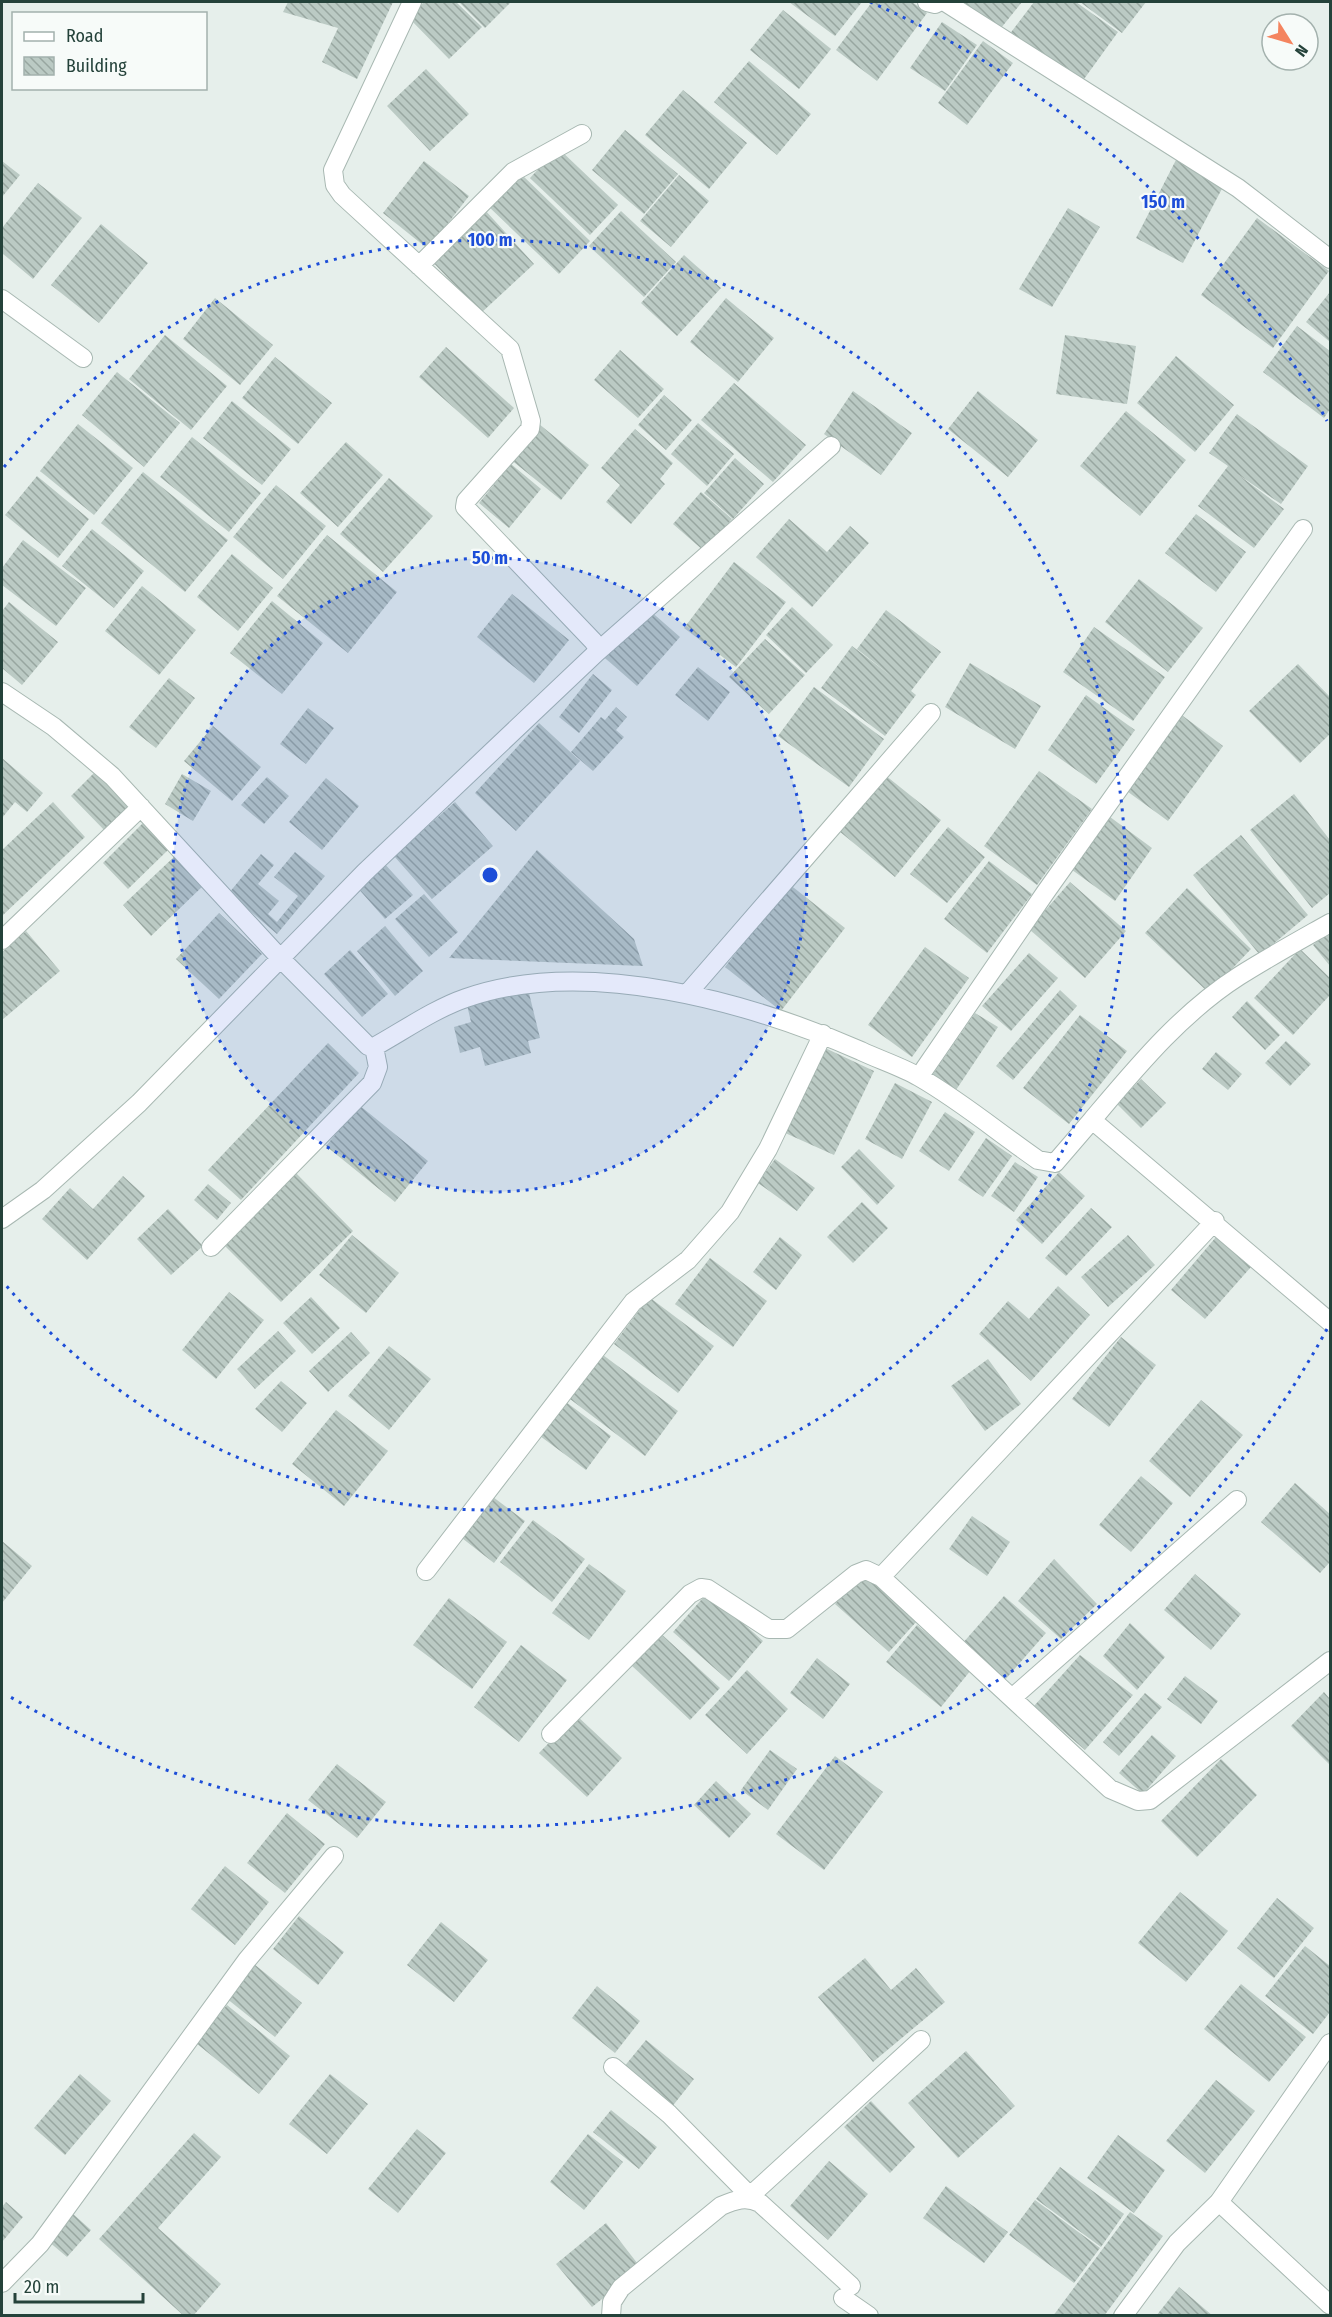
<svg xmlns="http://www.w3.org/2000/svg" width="1332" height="2317" viewBox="0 0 1332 2317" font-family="'Fira Sans Condensed',sans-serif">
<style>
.building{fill:url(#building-back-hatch)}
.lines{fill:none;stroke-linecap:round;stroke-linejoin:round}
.minor-casing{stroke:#a8b8b2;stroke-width:20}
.tertiary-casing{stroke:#a8b8b2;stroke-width:20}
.minor{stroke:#fff;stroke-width:18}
.tertiary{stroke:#fff;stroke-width:18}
.ring{fill:none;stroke:#1d4ed8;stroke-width:3;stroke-dasharray:3 6}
.centre{fill:#1d4ed8;stroke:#f7fbf9;stroke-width:3}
.ring-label{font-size:18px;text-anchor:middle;font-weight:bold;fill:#1d4ed8;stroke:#f7fbf9;stroke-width:4.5;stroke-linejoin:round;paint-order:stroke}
</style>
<defs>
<pattern id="building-back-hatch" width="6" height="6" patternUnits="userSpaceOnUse" patternTransform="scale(1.5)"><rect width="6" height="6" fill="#bbcac4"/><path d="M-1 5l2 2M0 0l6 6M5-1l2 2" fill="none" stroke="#98a6a0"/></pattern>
</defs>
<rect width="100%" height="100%" fill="#e6efeb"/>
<path class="building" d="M 288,2 L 393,2 L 357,79 L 322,62 L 338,28 L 283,12 Z
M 424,2 L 456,2 L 482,27 L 449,59 L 408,17 Z
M 459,2 L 511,2 L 485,28 Z
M 789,2 L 862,2 L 835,36 Z
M 872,2 L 912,2 L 927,13 L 877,81 L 836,50 Z
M 956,2 L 1022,2 L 997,33 Z
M 1034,2 L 1076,2 L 1118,32 L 1079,86 L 1009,35 Z
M 1080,2 L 1146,2 L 1122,33 Z
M 783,10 L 831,49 L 799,89 L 750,50 Z
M 942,22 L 977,45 L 945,91 L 910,68 Z
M 983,41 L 1013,63 L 967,125 L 938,103 Z
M 749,61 L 811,114 L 777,155 L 714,102 Z
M 426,69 L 469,114 L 430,151 L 387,106 Z
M 683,90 L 747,143 L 709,189 L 645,135 Z
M 625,130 L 678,174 L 644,214 L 592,170 Z
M 558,148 L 618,205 L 590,235 L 530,178 Z
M 1177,158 L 1225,183 L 1183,263 L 1136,238 Z
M 2,161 L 20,175 L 2,197 Z
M 424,161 L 469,196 L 428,249 L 383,213 Z
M 519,172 L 590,241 L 559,274 L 487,205 Z
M 679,175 L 709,201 L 671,247 L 640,221 Z
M 38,183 L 82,218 L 33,279 L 2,253 L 2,228 Z
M 1068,208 L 1100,227 L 1052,307 L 1019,289 Z
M 484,209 L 534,264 L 481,313 L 430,259 Z
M 621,211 L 676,262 L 644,297 L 589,246 Z
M 1257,218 L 1329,271 L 1273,348 L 1201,295 Z
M 101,224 L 148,263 L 99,323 L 51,285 Z
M 684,255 L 721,288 L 677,336 L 641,303 Z
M 1330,292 L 1330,342 L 1306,322 Z
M 215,298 L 273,345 L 240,385 L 183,339 Z
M 726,298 L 774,338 L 738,382 L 690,342 Z
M 1297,326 L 1330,351 L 1330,409 L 1324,418 L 1263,372 Z
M 165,335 L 227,386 L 191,430 L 129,379 Z
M 1065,335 L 1136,346 L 1127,404 L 1056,394 Z
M 446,347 L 514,408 L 488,438 L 419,377 Z
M 620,350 L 664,389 L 638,418 L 594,380 Z
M 1176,356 L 1234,405 L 1195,452 L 1137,403 Z
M 275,357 L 332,403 L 298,444 L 242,398 Z
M 117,372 L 180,423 L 144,467 L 82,415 Z
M 734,383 L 806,445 L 773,482 L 701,420 Z
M 853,391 L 912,433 L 881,475 L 824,434 Z
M 978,391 L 1038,440 L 1008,477 L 948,429 Z
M 664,395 L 692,420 L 666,450 L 638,425 Z
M 232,401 L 291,449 L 262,485 L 203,438 Z
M 1126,411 L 1186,460 L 1140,516 L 1080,466 Z
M 1237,414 L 1308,466 L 1281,504 L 1236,473 L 1284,509 L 1254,548 L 1198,506 L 1228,466 L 1209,453 Z
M 698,423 L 734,454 L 707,486 L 671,454 Z
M 78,424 L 133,468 L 94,515 L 40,471 Z
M 539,424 L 589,465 L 561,500 L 510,459 Z
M 635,429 L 673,463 L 660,479 L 665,484 L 631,524 L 606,502 L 620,485 L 601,468 Z
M 192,437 L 261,493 L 229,532 L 160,477 Z
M 346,442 L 383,475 L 338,527 L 300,493 Z
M 735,458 L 764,484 L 733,519 L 704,493 Z
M 511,464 L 541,489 L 509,528 L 479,503 Z
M 143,472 L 228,540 L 185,592 L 101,523 Z
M 37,476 L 89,519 L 58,558 L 5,515 Z
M 389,478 L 433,516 L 383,572 L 340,534 Z
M 276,485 L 326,526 L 283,579 L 233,537 Z
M 701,492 L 732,519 L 704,551 L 673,524 Z
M 1196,514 L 1246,552 L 1216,592 L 1165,553 Z
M 789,519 L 827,552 L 850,526 L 869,543 L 812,607 L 756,557 Z
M 92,529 L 144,571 L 114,608 L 62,566 Z
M 327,535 L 397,592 L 348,653 L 277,596 Z
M 23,540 L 86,588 L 56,626 L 2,585 L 2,568 Z
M 232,554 L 273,588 L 238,631 L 197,597 Z
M 734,562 L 786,602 L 736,667 L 684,628 Z
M 1139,579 L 1203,628 L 1168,672 L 1105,622 Z
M 142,586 L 196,630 L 159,675 L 105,631 Z
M 512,594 L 569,640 L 534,683 L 477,637 Z
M 272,601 L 323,643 L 282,694 L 230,653 Z
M 9,602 L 58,642 L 22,685 L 2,668 L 2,611 Z
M 792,607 L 833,645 L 806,673 L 766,635 Z
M 648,609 L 680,637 L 637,686 L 605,658 Z
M 886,610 L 941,652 L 911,691 L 916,695 L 885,736 L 821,688 L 852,646 L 895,679 L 857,649 Z
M 1094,627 L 1165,677 L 1133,721 L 1063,672 Z
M 765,639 L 805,675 L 769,714 L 729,677 Z
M 970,663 L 1041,706 L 1015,749 L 945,707 Z
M 1298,664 L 1330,697 L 1330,734 L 1300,763 L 1249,711 Z
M 698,667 L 730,692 L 708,721 L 675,695 Z
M 593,674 L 612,690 L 579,733 L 559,717 Z
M 169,678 L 195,698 L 156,748 L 129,727 Z
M 814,687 L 884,739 L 849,787 L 778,736 Z
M 1086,695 L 1135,730 L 1096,784 L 1048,750 Z
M 616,707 L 627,717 L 616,730 L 624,737 L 593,771 L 571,752 L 601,717 L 605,720 Z
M 308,708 L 334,728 L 306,764 L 280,744 Z
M 1179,713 L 1223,746 L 1168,821 L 1124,789 Z
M 539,723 L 580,761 L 516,831 L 475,793 Z
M 213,726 L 261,767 L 232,801 L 184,761 Z
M 2,758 L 43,793 L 27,812 L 15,802 L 2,818 Z
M 97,770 L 133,807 L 107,833 L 71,796 Z
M 1039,771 L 1092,809 L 1037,885 L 984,846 Z
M 182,774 L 211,791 L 193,821 L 165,804 Z
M 885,775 L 941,820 L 895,877 L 839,831 Z
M 267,777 L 289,796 L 264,824 L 241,805 Z
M 326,778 L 359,806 L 322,850 L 289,822 Z
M 1294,794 L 1330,840 L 1330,893 L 1312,908 L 1250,830 Z
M 53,802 L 85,837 L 2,916 L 2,850 Z
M 455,802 L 493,846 L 432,899 L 394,856 Z
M 1106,814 L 1152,848 L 1115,901 L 1068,867 Z
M 143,823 L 168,850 L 128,889 L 103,863 Z
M 948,827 L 985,857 L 947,903 L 910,874 Z
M 1241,835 L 1308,915 L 1260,955 L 1193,875 Z
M 537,850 L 634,939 L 643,966 L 449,958 Z
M 295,852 L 325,876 L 277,934 L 229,893 L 261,854 L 274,865 L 258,884 L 279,901 L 268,914 L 277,922 L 298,896 L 274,877 Z
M 176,855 L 204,885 L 151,936 L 123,905 Z
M 989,861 L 1032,894 L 987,953 L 944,919 Z
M 383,862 L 413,895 L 385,919 L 356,886 Z
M 1070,882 L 1126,931 L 1085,978 L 1029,929 Z
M 789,884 L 845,928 L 781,1011 L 725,967 Z
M 1187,888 L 1251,949 L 1209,993 L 1145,933 Z
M 424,894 L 458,932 L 429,957 L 395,919 Z
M 219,913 L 262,954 L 219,999 L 176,959 Z
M 385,926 L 423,971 L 395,996 L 357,951 Z
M 1330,930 L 1330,966 L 1313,945 Z
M 26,931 L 60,971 L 2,1020 L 2,952 Z
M 925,947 L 969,978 L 912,1057 L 868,1025 Z
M 1300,949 L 1330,978 L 1330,995 L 1293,1035 L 1254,998 Z
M 350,950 L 388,994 L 362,1017 L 324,974 Z
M 1029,953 L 1058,978 L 1011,1031 L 982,1006 Z
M 528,989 L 540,1038 L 528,1041 L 531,1053 L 485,1066 L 480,1047 L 460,1053 L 454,1027 L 471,1022 L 467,1005 Z
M 1060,990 L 1077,1006 L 1013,1080 L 996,1066 Z
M 1247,1001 L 1280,1035 L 1265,1050 L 1232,1017 Z
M 975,1013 L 998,1027 L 954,1093 L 931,1077 Z
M 1080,1015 L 1127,1051 L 1069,1124 L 1023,1088 Z
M 1286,1041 L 1311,1064 L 1290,1086 L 1265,1063 Z
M 328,1043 L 359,1073 L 241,1200 L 208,1170 Z
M 823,1047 L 874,1071 L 834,1155 L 783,1132 Z
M 1216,1052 L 1242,1074 L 1228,1090 L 1202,1069 Z
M 1141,1079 L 1166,1103 L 1141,1128 L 1117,1104 Z
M 895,1083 L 932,1102 L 902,1159 L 865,1139 Z
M 359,1105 L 428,1161 L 395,1202 L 326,1146 Z
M 945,1112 L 975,1132 L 949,1171 L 919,1151 Z
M 986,1138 L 1012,1156 L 983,1197 L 958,1180 Z
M 859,1149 L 895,1186 L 877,1205 L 841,1167 Z
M 775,1159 L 815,1188 L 797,1211 L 758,1183 Z
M 1015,1162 L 1038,1177 L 1014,1212 L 991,1196 Z
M 293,1170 L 353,1231 L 281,1302 L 221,1242 Z
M 1059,1172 L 1085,1196 L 1042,1244 L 1016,1220 Z
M 123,1176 L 145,1196 L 87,1260 L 42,1219 L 70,1188 L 93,1209 Z
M 208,1184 L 231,1203 L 217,1220 L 194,1200 Z
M 862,1202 L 888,1228 L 853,1263 L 827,1237 Z
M 1091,1208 L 1112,1227 L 1066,1276 L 1045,1258 Z
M 168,1209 L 203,1246 L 171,1275 L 137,1239 Z
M 352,1235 L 399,1273 L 366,1313 L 319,1275 Z
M 1128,1235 L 1155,1265 L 1108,1307 L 1081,1277 Z
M 780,1237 L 802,1255 L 776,1290 L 753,1272 Z
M 1216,1237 L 1251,1267 L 1205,1319 L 1171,1290 Z
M 710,1258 L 767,1301 L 733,1347 L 675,1304 Z
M 1058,1286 L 1090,1315 L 1031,1381 L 979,1334 L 1008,1301 L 1029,1319 Z
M 229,1292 L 264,1320 L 216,1379 L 182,1350 Z
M 311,1297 L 340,1328 L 312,1354 L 283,1323 Z
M 649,1297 L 714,1346 L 678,1393 L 614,1344 Z
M 278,1331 L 296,1351 L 255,1389 L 237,1369 Z
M 351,1332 L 370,1353 L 328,1392 L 309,1371 Z
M 1121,1337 L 1156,1365 L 1109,1427 L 1072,1399 Z
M 389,1346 L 431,1379 L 389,1430 L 348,1396 Z
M 603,1355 L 678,1411 L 645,1456 L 570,1399 Z
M 988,1359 L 1021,1404 L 985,1431 L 951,1386 Z
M 281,1381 L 307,1403 L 282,1432 L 255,1409 Z
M 1201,1400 L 1243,1435 L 1190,1497 L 1149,1461 Z
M 566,1402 L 611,1436 L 586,1470 L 540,1436 Z
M 336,1410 L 388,1451 L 344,1506 L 292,1464 Z
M 1141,1476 L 1173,1503 L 1131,1552 L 1099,1525 Z
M 1295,1483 L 1330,1514 L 1330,1562 L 1320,1573 L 1261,1522 Z
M 489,1494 L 525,1521 L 494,1563 L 458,1535 Z
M 972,1516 L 1010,1542 L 987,1576 L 949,1549 Z
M 533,1520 L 585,1559 L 552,1602 L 500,1562 Z
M 2,1541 L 32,1566 L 2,1603 Z
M 1054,1559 L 1097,1604 L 1061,1639 L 1018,1601 Z
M 589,1564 L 626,1591 L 589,1640 L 552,1613 Z
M 863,1572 L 917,1621 L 889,1652 L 835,1604 Z
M 1195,1574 L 1241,1614 L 1211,1650 L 1164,1610 Z
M 708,1592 L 763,1641 L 729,1681 L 673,1632 Z
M 1004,1596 L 1046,1633 L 1004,1681 L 962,1644 Z
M 449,1598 L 507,1642 L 472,1689 L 413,1645 Z
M 1130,1623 L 1165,1657 L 1137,1690 L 1103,1656 Z
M 917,1625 L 971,1670 L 941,1707 L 886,1662 Z
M 658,1631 L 720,1688 L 690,1720 L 629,1663 Z
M 521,1645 L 567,1680 L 519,1742 L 474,1707 Z
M 1080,1655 L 1133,1695 L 1085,1750 L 1034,1706 Z
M 817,1658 L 850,1684 L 823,1719 L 790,1693 Z
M 747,1670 L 788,1709 L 747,1754 L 705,1715 Z
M 1185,1676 L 1218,1701 L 1201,1724 L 1167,1699 Z
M 1324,1692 L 1330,1699 L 1330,1765 L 1291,1726 Z
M 1145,1693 L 1162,1707 L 1119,1756 L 1103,1742 Z
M 576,1715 L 622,1758 L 587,1797 L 539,1753 Z
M 1152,1735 L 1176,1756 L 1143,1794 L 1119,1773 Z
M 770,1750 L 797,1769 L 768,1810 L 741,1790 Z
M 835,1756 L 883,1792 L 824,1870 L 776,1834 Z
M 1221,1759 L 1257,1795 L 1197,1857 L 1161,1821 Z
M 337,1764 L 386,1802 L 357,1838 L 308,1800 Z
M 716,1781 L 751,1814 L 729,1838 L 694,1805 Z
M 287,1813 L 325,1844 L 285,1893 L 247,1863 Z
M 225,1866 L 269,1902 L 235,1945 L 191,1909 Z
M 1180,1892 L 1228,1931 L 1186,1982 L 1138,1943 Z
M 1277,1898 L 1314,1928 L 1274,1978 L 1237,1948 Z
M 299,1916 L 344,1952 L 318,1985 L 273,1949 Z
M 441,1922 L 488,1960 L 454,2002 L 407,1965 Z
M 1305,1946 L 1330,1966 L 1330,2012 L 1313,2034 L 1265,1996 Z
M 865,1958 L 891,1990 L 916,1968 L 945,2002 L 873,2062 L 818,1997 Z
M 254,1964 L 302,2003 L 275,2037 L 226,1998 Z
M 1241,1984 L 1306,2037 L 1269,2082 L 1204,2029 Z
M 597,1986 L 640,2021 L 615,2053 L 572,2018 Z
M 227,2005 L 290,2056 L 259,2094 L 196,2043 Z
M 646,2040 L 694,2079 L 671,2108 L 623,2068 Z
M 966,2051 L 1015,2106 L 958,2158 L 908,2103 Z
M 80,2074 L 111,2101 L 65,2155 L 34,2128 Z
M 330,2074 L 368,2104 L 327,2154 L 289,2124 Z
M 1216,2080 L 1255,2111 L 1205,2173 L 1166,2141 Z
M 871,2101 L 915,2147 L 890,2173 L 844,2127 Z
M 611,2110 L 657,2147 L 639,2169 L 593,2132 Z
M 417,2129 L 446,2153 L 398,2213 L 368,2189 Z
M 194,2133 L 221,2157 L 158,2228 L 221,2284 L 193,2316 L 184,2316 L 99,2239 Z
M 588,2134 L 623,2162 L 584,2210 L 550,2182 Z
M 1118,2135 L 1165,2170 L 1134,2213 L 1087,2178 Z
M 829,2161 L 868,2194 L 828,2240 L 790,2206 Z
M 1060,2167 L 1124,2214 L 1101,2247 L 1036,2199 Z
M 946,2186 L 1008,2232 L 984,2263 L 923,2218 Z
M 1035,2200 L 1100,2248 L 1074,2283 L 1009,2235 Z
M 6,2202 L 23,2217 L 2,2242 L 2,2207 Z
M 1130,2212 L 1163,2236 L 1104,2316 L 1053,2316 Z
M 72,2213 L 91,2230 L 67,2257 L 48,2241 Z
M 606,2223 L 641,2268 L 592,2307 L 556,2264 Z
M 1179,2287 L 1213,2316 L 1156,2316 Z"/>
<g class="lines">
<g class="minor-casing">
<path id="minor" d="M 927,2 L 935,4 L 939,2
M 945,2 L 1238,188 L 1330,259
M 419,266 L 513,172 L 582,134
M 2,299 L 83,358
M 596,653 L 831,446
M 2,692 L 54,727 L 112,776 L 281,959 L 368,1046 L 374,1047 C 403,1031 434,1009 466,998 C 586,956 749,1002 861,1051 C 880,1060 902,1067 919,1077 C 961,1101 999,1133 1038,1160 L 1055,1163 L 1092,1120
M 1330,923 C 1300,940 1269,957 1239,976 C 1181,1013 1136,1068 1092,1120 L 1330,1322
M 2,940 L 141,807
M 687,994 L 931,713
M 919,1077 L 1045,893 L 1303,529
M 2,1219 L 43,1190 L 139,1103 L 365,872 L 596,653 L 597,647 L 593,641 L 465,507 L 466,501 L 530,429 L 531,421 L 510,349 L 342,195 L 335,185 L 333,170 L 412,2
M 211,1247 L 372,1083 L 378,1067 L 374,1047
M 426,1571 L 633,1302 L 688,1260 L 730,1212 L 768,1149 L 823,1034
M 881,1577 L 1215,1221
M 1012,1698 L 1237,1500
M 551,1734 L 690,1594 L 701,1588 L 708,1589 L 769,1629 L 787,1629 L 856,1574 L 866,1570 L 881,1577 L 1110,1789 L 1138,1801 L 1150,1800 L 1330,1661
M 613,2067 L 669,2114 L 754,2200
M 750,2196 L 921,2040
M 1219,2202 L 1330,2305
M 2,2283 L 40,2244 L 247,1960 L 334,1856
M 843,2298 L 869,2316
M 611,2316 L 612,2302 L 621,2288 L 721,2206 C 735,2200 746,2196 760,2203 L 851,2286"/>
</g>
<g class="tertiary-casing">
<path id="tertiary" d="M 1123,2316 L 1177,2243 L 1219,2202 L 1330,2043"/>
</g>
<use href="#minor" class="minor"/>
<use href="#tertiary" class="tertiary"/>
</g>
<circle cx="490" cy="875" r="317" fill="#1d4ed8" fill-opacity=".12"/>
<g class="ring">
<circle cx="490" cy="875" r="317"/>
<path d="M4 467A635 635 0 1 1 4 1283"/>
<path d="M1327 1329A952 952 0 0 1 7 1695M870 2A952 952 0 0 1 1327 421"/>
</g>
<circle cx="490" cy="875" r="9" class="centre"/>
<g class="ring-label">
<text x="1163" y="208">150 m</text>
<text x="490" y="246">100 m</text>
<text x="490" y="564">50 m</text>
</g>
<rect width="1332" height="2317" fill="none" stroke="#24423a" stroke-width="6"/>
<rect x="12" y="12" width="195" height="78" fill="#f7fbf9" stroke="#a3b1ad" stroke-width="1.5"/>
<rect x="24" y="32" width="30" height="9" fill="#ffffff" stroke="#a3b1ad" stroke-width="1.5"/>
<text x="66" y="42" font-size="18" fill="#24423a">Road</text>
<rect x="24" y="57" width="30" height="18" fill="url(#building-back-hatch)" stroke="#a3b1ad" stroke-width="1.5"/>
<text x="66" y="72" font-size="18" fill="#24423a">Building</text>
<g transform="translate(1290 42) rotate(127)"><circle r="28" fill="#f7fbf9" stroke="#a3b1ad" stroke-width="1.5"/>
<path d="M0-4.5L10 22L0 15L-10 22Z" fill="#f4845f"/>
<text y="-9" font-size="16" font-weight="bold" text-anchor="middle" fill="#24423a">N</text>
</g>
<path d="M15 2293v9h128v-9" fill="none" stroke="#24423a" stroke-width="3"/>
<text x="24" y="2293" font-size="18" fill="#24423a" stroke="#f7fbf9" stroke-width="4.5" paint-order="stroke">20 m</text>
</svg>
